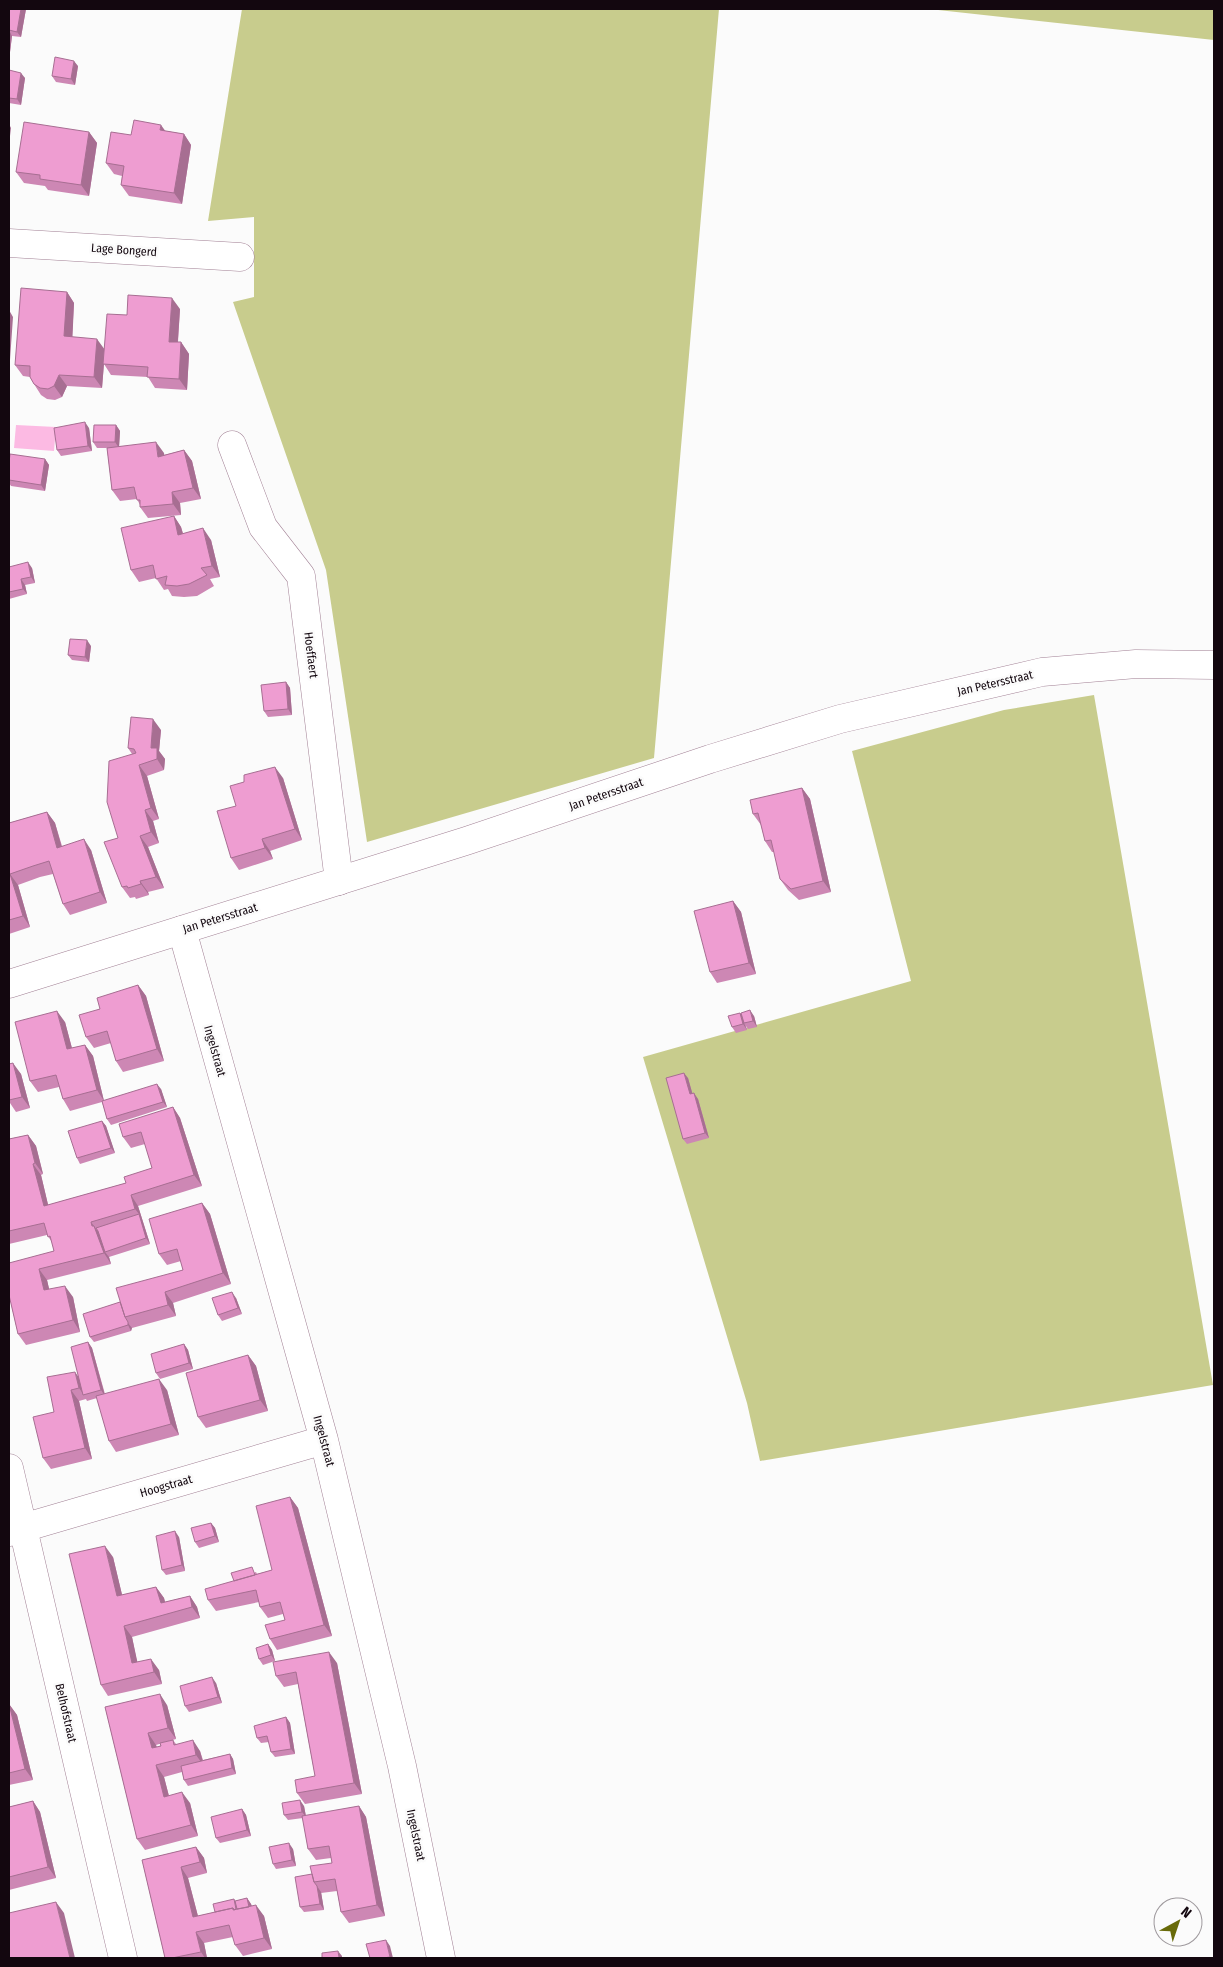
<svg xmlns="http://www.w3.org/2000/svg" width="1223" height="1967" viewBox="0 0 1223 1967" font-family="'Fira Sans Condensed',sans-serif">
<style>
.green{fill:#c8cc8d}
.water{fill:#fcbae3}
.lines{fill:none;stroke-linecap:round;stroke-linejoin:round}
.street-casing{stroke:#a28195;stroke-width:29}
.secondary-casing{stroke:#a28195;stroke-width:29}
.street{stroke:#fff;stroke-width:28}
.secondary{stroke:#fff;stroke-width:28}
.wall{fill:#cd87b4}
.shaded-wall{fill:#a76e92}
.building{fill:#ee9dd1;stroke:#a76e92}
.labels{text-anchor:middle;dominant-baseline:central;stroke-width:5;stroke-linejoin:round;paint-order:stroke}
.street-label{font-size:12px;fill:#13070f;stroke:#fbfbfb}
</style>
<rect width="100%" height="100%" fill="#fbfbfb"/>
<path class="green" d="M 242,9 L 719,9 L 654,758 L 367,842 L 326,570 L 233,302 L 254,297 L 254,217 L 208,221 Z
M 929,9 L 1214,9 L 1214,40 Z
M 1094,695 L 1213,1385 L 760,1461 L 747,1403 L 643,1057 L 911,981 L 852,751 L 1004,710 Z"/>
<path class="water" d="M 16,425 L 56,427 L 54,451 L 14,448 Z"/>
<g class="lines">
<g class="street-casing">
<path id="street" d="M 9,243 L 240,257
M 232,445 L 263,527 L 301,576 L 339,881
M 182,930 L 324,1440 L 402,1766 L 441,1958
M 9,1468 L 123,1958
M 9,1532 L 324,1440"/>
</g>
<g class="secondary-casing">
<path id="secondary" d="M 9,984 L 466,841 L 710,759 L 840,719 L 1042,672 L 1136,664 L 1214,665"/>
</g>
<use href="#street" class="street"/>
<use href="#secondary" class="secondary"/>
</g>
<path class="wall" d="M 9,9 L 26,9 L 21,37 L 12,36 L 9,60 Z
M 78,66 L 75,85 L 56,82 L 52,76 Z
M 9,70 L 25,78 L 21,105 L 9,103 Z
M 166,131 L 184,134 L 191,145 L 182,204 L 129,196 L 121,185 L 122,176 L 114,174 L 106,163 L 131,135 Z
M 89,132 L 97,143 L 89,196 L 48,190 L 45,186 L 24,183 L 16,172 Z
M 67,292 L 74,303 L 72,337 L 104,349 L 127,315 L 180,309 L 178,342 L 181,342 L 189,354 L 187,390 L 155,388 L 148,377 L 111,375 L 104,364 L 102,388 L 67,386 L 62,397 L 55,400 L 47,399 L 41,395 L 34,384 L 30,377 L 23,376 L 15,365 Z
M 116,425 L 120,431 L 119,446 L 164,453 L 164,455 L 184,450 L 192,461 L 201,499 L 180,503 L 181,515 L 148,518 L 140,507 L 140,505 L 137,499 L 120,501 L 112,490 L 107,448 L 97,448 L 93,442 Z
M 89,428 L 92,451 L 61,456 L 57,450 Z
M 45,459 L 49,465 L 45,491 L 11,486 L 9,483 L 9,463 Z
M 174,516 L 181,527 L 183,533 L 211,540 L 220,577 L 210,579 L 214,586 L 197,596 L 184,597 L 172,596 L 168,589 L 164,590 L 156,578 L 139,582 L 131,570 Z
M 9,567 L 32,568 L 35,583 L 25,585 L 27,594 L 9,599 Z
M 91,646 L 89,662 L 72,660 L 68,655 Z
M 286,682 L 290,688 L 292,715 L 268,717 L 264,711 Z
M 161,730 L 159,751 L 165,759 L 164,770 L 147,776 L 159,819 L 153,821 L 159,843 L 148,847 L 164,888 L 148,892 L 149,895 L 136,899 L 135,897 L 130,898 L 122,887 L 118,838 L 132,754 L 128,748 Z
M 283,778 L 302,840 L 270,851 L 273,859 L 239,870 L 231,858 L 236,806 Z
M 802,788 L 810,799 L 831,892 L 799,900 L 788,890 L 780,879 L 774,852 L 772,852 L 765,841 L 761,825 L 753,814 Z
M 47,812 L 55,823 L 62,846 L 91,850 L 107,903 L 70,915 L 63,904 L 53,874 L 40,877 L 18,885 L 30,927 L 9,934 L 9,823 Z
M 733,901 L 741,912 L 756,974 L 717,983 L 710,972 Z
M 138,985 L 146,996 L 164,1061 L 123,1072 L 116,1061 L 111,1043 L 94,1048 L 86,1037 L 100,1009 Z
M 740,1013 L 742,1015 L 754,1016 L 757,1027 L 748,1029 L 746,1026 L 747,1030 L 736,1033 L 732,1027 Z
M 65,1022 L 72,1048 L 85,1045 L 93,1056 L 104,1101 L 161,1089 L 167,1107 L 111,1125 L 107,1119 L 102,1102 L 70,1111 L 63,1099 L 59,1087 L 38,1092 L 30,1081 Z
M 9,1064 L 21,1074 L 30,1108 L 16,1112 L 10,1103 L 9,1104 Z
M 688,1078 L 692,1093 L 698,1099 L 709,1138 L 687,1144 L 683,1139 Z
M 173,1107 L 180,1118 L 202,1186 L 138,1206 L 150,1244 L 109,1257 L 111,1264 L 47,1280 L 49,1289 L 73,1297 L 80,1332 L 26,1345 L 18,1334 L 9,1295 L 54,1251 L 52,1242 L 47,1235 L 9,1244 L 9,1139 L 28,1135 L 36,1146 L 43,1174 L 41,1175 L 48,1205 L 126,1183 L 152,1168 L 145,1144 L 131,1148 L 123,1137 Z
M 102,1121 L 106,1126 L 115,1153 L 80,1164 L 77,1158 Z
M 202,1203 L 210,1214 L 231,1284 L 173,1303 L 176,1316 L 132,1328 L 131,1331 L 94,1342 L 90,1337 L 120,1302 L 183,1270 L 181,1261 L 167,1265 L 159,1254 Z
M 236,1298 L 242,1314 L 222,1321 L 218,1315 Z
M 88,1342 L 92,1348 L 105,1394 L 167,1390 L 179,1435 L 116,1452 L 109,1441 L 97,1398 L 87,1401 L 86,1399 L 79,1401 L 92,1459 L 51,1469 L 43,1458 L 54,1412 L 78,1377 Z
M 184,1344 L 188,1350 L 193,1369 L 160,1379 L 156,1373 Z
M 248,1355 L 256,1366 L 268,1411 L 206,1428 L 198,1417 Z
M 290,1497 L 298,1508 L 332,1636 L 277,1650 L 270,1639 L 285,1620 L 283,1614 L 268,1618 L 260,1607 L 259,1602 L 216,1611 L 208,1600 L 234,1581 L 256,1572 L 257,1574 L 272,1570 Z
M 211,1523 L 215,1528 L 219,1542 L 199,1548 L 195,1542 Z
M 179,1537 L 185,1571 L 166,1575 L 162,1570 Z
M 113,1557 L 122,1595 L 156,1587 L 164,1598 L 165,1602 L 190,1596 L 197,1607 L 200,1618 L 132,1637 L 137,1662 L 159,1670 L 162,1684 L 108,1696 L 101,1685 Z
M 268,1644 L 272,1650 L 275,1661 L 263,1665 L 259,1659 Z
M 337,1663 L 362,1794 L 305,1804 L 297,1793 L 315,1776 L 298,1684 L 284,1687 L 276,1676 Z
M 216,1683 L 222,1703 L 189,1712 L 185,1706 Z
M 9,1704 L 17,1715 L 33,1780 L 9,1785 Z
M 167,1705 L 176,1739 L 156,1745 L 157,1747 L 173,1740 L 176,1744 L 200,1751 L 203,1760 L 230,1754 L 233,1759 L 236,1774 L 188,1786 L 184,1780 L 182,1772 L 164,1777 L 169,1796 L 190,1803 L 198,1836 L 145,1850 L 137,1839 L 105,1707 Z
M 286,1717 L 290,1723 L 295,1754 L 275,1757 L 271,1752 L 269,1742 L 261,1743 L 257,1738 Z
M 33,1801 L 40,1812 L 56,1878 L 9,1890 L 9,1807 Z
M 304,1806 L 306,1816 L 359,1806 L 366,1817 L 385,1916 L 349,1923 L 341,1912 L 337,1891 L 321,1893 L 321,1892 L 324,1910 L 304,1912 L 300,1907 L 312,1874 L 332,1863 L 331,1858 L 316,1860 L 308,1849 L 303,1818 L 288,1820 L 284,1815 Z
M 242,1809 L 246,1815 L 251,1836 L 220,1843 L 216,1838 Z
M 196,1847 L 204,1858 L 207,1873 L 188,1878 L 198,1916 L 215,1912 L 234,1899 L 235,1901 L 247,1898 L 251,1904 L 252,1906 L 264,1916 L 272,1949 L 243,1956 L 235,1945 L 233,1937 L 204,1943 L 207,1958 L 165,1958 L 142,1860 Z
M 293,1849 L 296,1866 L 276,1869 L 273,1864 Z"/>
<path class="shaded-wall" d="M 21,9 L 26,9 L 21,37 L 17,32 Z
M 9,30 L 12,36 L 9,60 Z
M 74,61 L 78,66 L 75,85 L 71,79 Z
M 21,73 L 25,78 L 21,105 L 17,99 Z
M 9,124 L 11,128 L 9,144 Z
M 161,125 L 169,136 L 160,130 Z
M 89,132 L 97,143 L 89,196 L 81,185 Z
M 184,134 L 191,145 L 182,204 L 174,193 Z
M 67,292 L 74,303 L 72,347 L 64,336 Z
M 172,298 L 180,309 L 177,353 L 169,342 Z
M 9,310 L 13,317 L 10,360 L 9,358 Z
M 97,339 L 105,350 L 102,388 L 94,377 Z
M 181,342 L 189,354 L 187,390 L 179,379 Z
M 59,375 L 67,386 L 62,397 L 54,386 Z
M 85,422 L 89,428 L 92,451 L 88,446 Z
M 116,425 L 120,431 L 119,448 L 115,442 Z
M 156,442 L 164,453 L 166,468 L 158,457 Z
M 184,450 L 192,461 L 201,499 L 193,488 Z
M 45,459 L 49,465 L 45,491 L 41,485 Z
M 172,492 L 180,503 L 181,515 L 173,504 Z
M 174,516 L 181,527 L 186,546 L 178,535 Z
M 203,528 L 211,540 L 220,577 L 212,566 Z
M 28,562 L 32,568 L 35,583 L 31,577 Z
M 21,579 L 25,585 L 27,594 L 23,589 Z
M 87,640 L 91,646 L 89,662 L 85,657 Z
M 286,682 L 290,688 L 292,715 L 288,709 Z
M 153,719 L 161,730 L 159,751 L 165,759 L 164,770 L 157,759 L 151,748 Z
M 139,765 L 147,776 L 159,819 L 151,808 Z
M 275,767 L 283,778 L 302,840 L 295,829 Z
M 802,788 L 810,799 L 831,892 L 823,881 Z
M 145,810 L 153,821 L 159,843 L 151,832 Z
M 47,812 L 55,823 L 65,859 L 57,848 Z
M 140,836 L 148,847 L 164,888 L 156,877 Z
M 84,839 L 91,850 L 107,903 L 100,892 Z
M 262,839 L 270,851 L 273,859 L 265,848 Z
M 10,874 L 18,885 L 30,927 L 23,916 Z
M 140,881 L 148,892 L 149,895 L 141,884 Z
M 733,901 L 741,912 L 756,974 L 749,963 Z
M 138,985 L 146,996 L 164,1061 L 157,1049 Z
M 750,1010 L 754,1016 L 757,1027 L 753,1021 Z
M 57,1011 L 65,1022 L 75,1060 L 67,1049 Z
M 740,1013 L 744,1018 L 744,1023 L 747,1030 L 743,1024 Z
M 85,1045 L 93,1056 L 104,1101 L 97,1090 Z
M 13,1063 L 21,1074 L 30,1108 L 22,1097 Z
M 684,1073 L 688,1078 L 694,1099 L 690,1094 Z
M 157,1084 L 161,1089 L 167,1107 L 163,1102 Z
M 694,1093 L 698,1099 L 709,1138 L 705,1133 Z
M 173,1107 L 180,1118 L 202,1186 L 194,1175 Z
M 102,1121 L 106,1126 L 115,1153 L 111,1148 Z
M 28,1135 L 36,1146 L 43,1174 L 35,1163 Z
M 33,1164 L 41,1175 L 51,1217 L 44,1206 Z
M 131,1195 L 138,1206 L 150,1244 L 146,1238 L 139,1214 L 135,1209 Z
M 202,1203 L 210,1214 L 231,1284 L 223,1273 Z
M 91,1222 L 102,1237 L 105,1252 L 109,1257 L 111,1264 L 104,1253 Z
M 39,1269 L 47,1280 L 52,1301 L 44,1290 Z
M 65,1286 L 73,1297 L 80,1332 L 73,1320 Z
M 165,1292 L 173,1303 L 176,1316 L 168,1305 Z
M 232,1292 L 236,1298 L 242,1314 L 238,1308 Z
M 128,1323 L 132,1328 L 131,1331 L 128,1325 Z
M 88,1342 L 92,1348 L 105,1396 L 101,1390 Z
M 184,1344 L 188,1350 L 193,1369 L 189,1363 Z
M 248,1355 L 256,1366 L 268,1411 L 260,1400 Z
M 75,1372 L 83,1383 L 84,1395 L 79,1388 Z
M 159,1379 L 167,1390 L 179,1435 L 171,1424 Z
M 71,1390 L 79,1401 L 92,1459 L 85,1448 Z
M 290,1497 L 298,1508 L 332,1636 L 324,1625 Z
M 211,1523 L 215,1528 L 219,1542 L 215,1536 Z
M 175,1531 L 179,1537 L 185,1571 L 182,1565 Z
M 105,1546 L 113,1557 L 125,1607 L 117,1596 Z
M 156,1587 L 164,1598 L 168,1614 L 161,1603 Z
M 190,1596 L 197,1607 L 200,1618 L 192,1607 Z
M 124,1626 L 132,1637 L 140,1674 L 132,1663 Z
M 268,1644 L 272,1650 L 275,1661 L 271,1655 Z
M 329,1652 L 337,1663 L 362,1794 L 354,1783 Z
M 151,1659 L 159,1670 L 162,1684 L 154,1672 Z
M 212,1677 L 216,1683 L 222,1703 L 218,1697 Z
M 160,1694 L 167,1705 L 176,1739 L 168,1728 Z
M 9,1704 L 17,1715 L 33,1780 L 25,1769 Z
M 286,1717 L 290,1723 L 295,1754 L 291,1749 Z
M 148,1733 L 156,1745 L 160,1759 L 152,1748 Z
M 193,1740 L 200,1751 L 204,1766 L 196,1755 Z
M 230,1754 L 233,1759 L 236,1774 L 232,1768 Z
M 156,1765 L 164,1777 L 172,1808 L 164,1797 Z
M 182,1792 L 190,1803 L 198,1836 L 191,1825 Z
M 300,1800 L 304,1806 L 306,1817 L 302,1812 Z
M 33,1801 L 40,1812 L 56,1878 L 48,1867 Z
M 359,1806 L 366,1817 L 385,1916 L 377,1905 Z
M 242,1809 L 246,1815 L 251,1836 L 247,1830 Z
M 289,1843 L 293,1849 L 296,1866 L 292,1860 Z
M 196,1847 L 204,1858 L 207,1873 L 200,1862 Z
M 181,1867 L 188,1878 L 201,1928 L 193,1917 Z
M 317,1886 L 321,1892 L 324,1910 L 320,1904 Z
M 247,1898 L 251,1904 L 255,1917 L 251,1911 Z
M 56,1902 L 64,1913 L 75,1958 L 70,1958 Z
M 256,1905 L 264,1916 L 272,1949 L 264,1938 Z
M 196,1932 L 204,1943 L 207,1958 L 205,1958 L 201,1952 Z
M 386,1940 L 390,1946 L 393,1958 L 391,1958 L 390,1957 Z
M 338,1951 L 342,1956 L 342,1958 L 339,1958 Z"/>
<path class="building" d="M 9,9 L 21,9 L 17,32 L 9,30 Z
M 55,57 L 74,61 L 71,79 L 52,76 Z
M 9,70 L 21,73 L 17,99 L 9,98 Z
M 134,120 L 161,125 L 160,130 L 184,134 L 174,193 L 121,185 L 124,166 L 106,163 L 111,132 L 131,135 Z
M 24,122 L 89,132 L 81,185 L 40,179 L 40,175 L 16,172 Z
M 21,288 L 67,292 L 64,336 L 97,339 L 94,377 L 59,375 L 54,386 L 48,389 L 40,388 L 34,384 L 30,377 L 30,366 L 15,365 Z
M 128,295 L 172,298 L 169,342 L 181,342 L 179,379 L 147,377 L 148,367 L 103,364 L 107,314 L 127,315 Z
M 85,422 L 88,446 L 57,450 L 54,428 Z
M 94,425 L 116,425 L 115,442 L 93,442 Z
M 156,442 L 158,457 L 184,450 L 193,488 L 172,492 L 173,504 L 140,507 L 140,500 L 137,500 L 134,487 L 112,490 L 107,448 Z
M 10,454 L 45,459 L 41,485 L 9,480 L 9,463 Z
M 174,516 L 178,535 L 203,528 L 212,566 L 201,568 L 207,575 L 189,584 L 177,586 L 165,585 L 167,576 L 156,579 L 153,565 L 131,570 L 121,528 Z
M 28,562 L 31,577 L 21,579 L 23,589 L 9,592 L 9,567 Z
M 70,639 L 87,640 L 85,657 L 68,655 Z
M 286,682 L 288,709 L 264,711 L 261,685 Z
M 131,717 L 153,719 L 151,748 L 157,748 L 157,759 L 139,765 L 151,808 L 145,810 L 151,832 L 140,836 L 156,877 L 140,881 L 141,884 L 128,888 L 127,886 L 122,887 L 104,842 L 118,838 L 107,802 L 109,761 L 136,753 L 134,749 L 128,748 Z
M 275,767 L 295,829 L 262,839 L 265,848 L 231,858 L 217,811 L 236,806 L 230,786 L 244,782 L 244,775 Z
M 802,788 L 823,881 L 791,889 L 780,879 L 771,840 L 765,841 L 758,813 L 753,814 L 750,800 Z
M 47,812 L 57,848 L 84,839 L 100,892 L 63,904 L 49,861 L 33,866 L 10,874 L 23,916 L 9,920 L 9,823 Z
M 733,901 L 749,963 L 710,972 L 694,911 Z
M 138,985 L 157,1049 L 116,1061 L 107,1031 L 86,1037 L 79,1015 L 100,1009 L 97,998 Z
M 750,1010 L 753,1021 L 744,1023 L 741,1013 Z
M 57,1011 L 67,1049 L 85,1045 L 97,1090 L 63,1099 L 56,1075 L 30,1081 L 15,1022 Z
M 740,1013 L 743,1024 L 732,1027 L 728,1016 Z
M 13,1063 L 22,1097 L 9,1100 L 9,1064 Z
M 684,1073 L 690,1094 L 694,1093 L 705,1133 L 683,1139 L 666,1078 Z
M 157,1084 L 163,1102 L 107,1119 L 102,1101 Z
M 173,1107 L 194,1175 L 131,1195 L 135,1209 L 91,1222 L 92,1226 L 94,1226 L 104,1253 L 39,1269 L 44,1290 L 65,1286 L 73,1320 L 18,1334 L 9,1295 L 9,1263 L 54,1251 L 50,1236 L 48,1237 L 44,1223 L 9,1231 L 9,1139 L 28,1135 L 35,1163 L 33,1164 L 44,1206 L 126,1183 L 124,1177 L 152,1168 L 141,1132 L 123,1137 L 119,1124 Z
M 102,1121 L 111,1148 L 77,1158 L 68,1131 Z
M 202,1203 L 223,1273 L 165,1292 L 168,1305 L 125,1317 L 116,1288 L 183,1270 L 177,1249 L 159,1254 L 149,1219 Z
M 139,1214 L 146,1238 L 105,1252 L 98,1231 L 96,1228 Z
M 232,1292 L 238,1308 L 218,1315 L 212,1298 Z
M 120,1302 L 125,1317 L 128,1322 L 128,1325 L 90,1337 L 83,1314 Z
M 88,1342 L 101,1390 L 83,1395 L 71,1347 Z
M 184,1344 L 189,1363 L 156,1373 L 151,1354 Z
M 248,1355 L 260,1400 L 198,1417 L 186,1373 Z
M 75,1372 L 79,1388 L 71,1390 L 85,1448 L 43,1458 L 33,1417 L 54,1412 L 47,1377 Z
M 159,1379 L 171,1424 L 109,1441 L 96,1396 Z
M 290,1497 L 324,1625 L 270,1639 L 265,1625 L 285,1620 L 280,1602 L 260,1607 L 256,1590 L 208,1600 L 205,1589 L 272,1570 L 256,1506 Z
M 211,1523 L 215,1536 L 195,1542 L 191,1528 Z
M 175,1531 L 182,1565 L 162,1570 L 156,1536 Z
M 105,1546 L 117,1596 L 156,1587 L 161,1603 L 190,1596 L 192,1607 L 124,1626 L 132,1663 L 151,1659 L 154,1672 L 101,1685 L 69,1554 Z
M 252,1567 L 255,1575 L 234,1581 L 231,1573 Z
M 268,1644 L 271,1655 L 259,1659 L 256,1648 Z
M 329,1652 L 354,1783 L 297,1793 L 295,1780 L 315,1776 L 296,1672 L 276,1676 L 273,1662 Z
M 212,1677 L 218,1697 L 185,1706 L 180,1686 Z
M 160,1694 L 168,1728 L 148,1733 L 152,1748 L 161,1746 L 160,1743 L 173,1740 L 174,1745 L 193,1740 L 196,1755 L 156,1765 L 164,1797 L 182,1792 L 191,1825 L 137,1839 L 105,1707 Z
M 9,1704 L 25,1769 L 9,1773 Z
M 286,1717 L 291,1749 L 271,1752 L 267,1736 L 257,1738 L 254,1726 Z
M 230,1754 L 232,1768 L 184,1780 L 181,1766 Z
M 300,1800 L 302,1812 L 284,1815 L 282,1803 Z
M 33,1801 L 48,1867 L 9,1877 L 9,1807 Z
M 359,1806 L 377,1905 L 341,1912 L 335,1879 L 314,1882 L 310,1866 L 332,1863 L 329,1846 L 308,1849 L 302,1816 Z
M 242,1809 L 247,1830 L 216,1838 L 211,1817 Z
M 289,1843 L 292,1860 L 273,1864 L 269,1847 Z
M 196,1847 L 200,1862 L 181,1867 L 193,1917 L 233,1908 L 233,1910 L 256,1905 L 264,1938 L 235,1945 L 229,1925 L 196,1932 L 201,1952 L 172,1958 L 165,1958 L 142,1860 Z
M 312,1874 L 314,1882 L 317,1886 L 320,1904 L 300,1907 L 295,1877 Z
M 247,1898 L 249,1907 L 237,1909 L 235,1901 Z
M 234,1899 L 236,1909 L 234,1910 L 233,1908 L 215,1912 L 213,1904 Z
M 56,1902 L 70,1958 L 9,1958 L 9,1913 Z
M 386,1940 L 390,1957 L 383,1958 L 370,1958 L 366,1944 Z
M 338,1951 L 339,1958 L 322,1958 L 322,1953 Z"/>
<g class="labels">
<g class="street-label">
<text transform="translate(124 250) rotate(4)">Lage Bongerd</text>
<text transform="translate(311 655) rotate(83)">Hoeffaert</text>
<text transform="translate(995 683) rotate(-13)">Jan Petersstraat</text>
<text transform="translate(606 794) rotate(-19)">Jan Petersstraat</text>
<text transform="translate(220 918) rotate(-17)">Jan Petersstraat</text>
<text transform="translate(215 1051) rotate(74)">Ingelstraat</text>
<text transform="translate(324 1441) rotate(75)">Ingelstraat</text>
<text transform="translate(166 1486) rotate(-16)">Hoogstraat</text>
<text transform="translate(66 1713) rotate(77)">Belhofstraat</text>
<text transform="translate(416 1835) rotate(78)">Ingelstraat</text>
</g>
</g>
<rect width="1223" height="1967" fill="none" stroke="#13070f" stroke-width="20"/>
<g transform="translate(1178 1922) rotate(40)"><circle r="24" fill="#fbfbfb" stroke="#9e999d"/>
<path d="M0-4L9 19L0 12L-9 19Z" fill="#686a09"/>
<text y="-8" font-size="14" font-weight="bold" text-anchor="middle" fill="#13070f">N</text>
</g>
</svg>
